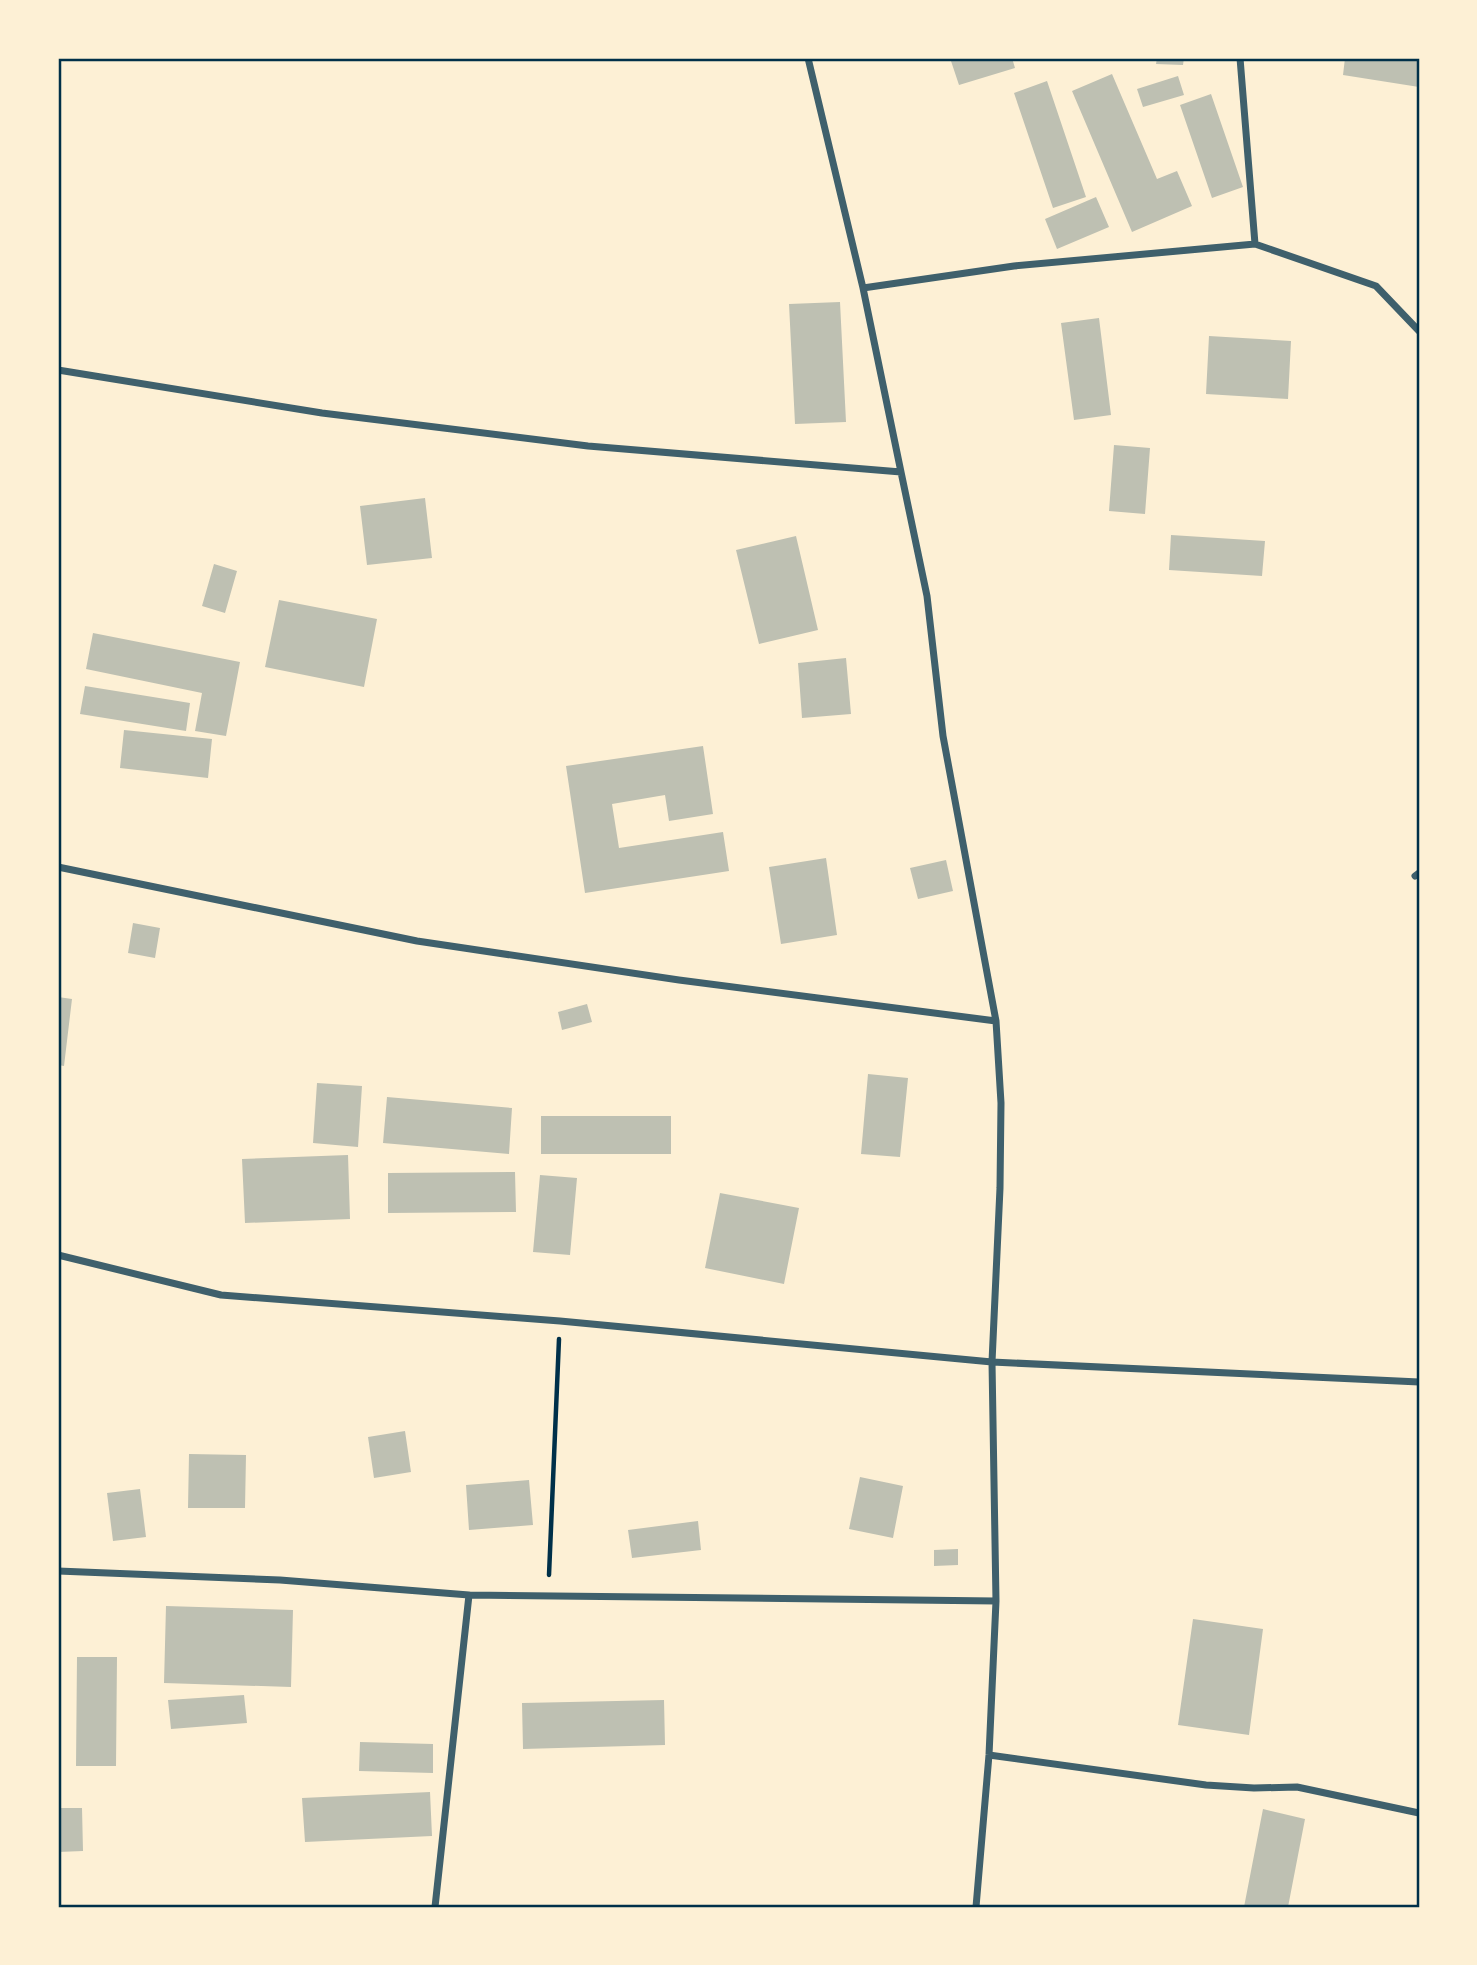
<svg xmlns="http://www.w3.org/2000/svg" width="1477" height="1965" viewBox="0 0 1477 1965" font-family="Rubik,sans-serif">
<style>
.building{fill:#bec0b2}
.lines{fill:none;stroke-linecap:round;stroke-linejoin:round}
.path{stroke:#003049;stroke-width:4.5}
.minor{stroke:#3f606c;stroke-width:7}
.neatline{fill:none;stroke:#003049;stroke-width:2.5}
</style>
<rect width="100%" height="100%" fill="#fdf0d5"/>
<path class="building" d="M 950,58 L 1012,58 L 1015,68 L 959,85 Z
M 1157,58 L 1184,58 L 1183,65 L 1156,64 Z
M 1345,58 L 1419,58 L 1419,87 L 1343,75 Z
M 1112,74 L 1157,179 L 1177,171 L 1192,206 L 1132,232 L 1072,91 Z
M 1178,76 L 1184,95 L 1143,107 L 1137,89 Z
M 1047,81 L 1086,197 L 1053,208 L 1014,93 Z
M 1211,94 L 1243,187 L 1212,198 L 1180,105 Z
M 1096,197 L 1109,227 L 1057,249 L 1045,219 Z
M 840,302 L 846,422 L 795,424 L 789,304 Z
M 1099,318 L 1111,415 L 1074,420 L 1061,323 Z
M 1209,336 L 1291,341 L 1288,399 L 1206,394 Z
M 1114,445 L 1150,448 L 1145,514 L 1109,511 Z
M 425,498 L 432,558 L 367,565 L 360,506 Z
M 1171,535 L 1265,541 L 1262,576 L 1169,570 Z
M 796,536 L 818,630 L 759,644 L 736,550 Z
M 214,564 L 237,571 L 225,613 L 202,606 Z
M 279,600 L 377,619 L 364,687 L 265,667 Z
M 93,633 L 240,662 L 226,736 L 195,731 L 202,693 L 86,669 Z
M 846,658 L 851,714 L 802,718 L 798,663 Z
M 85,686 L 190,703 L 186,731 L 80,714 Z
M 124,730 L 212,739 L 208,778 L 120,768 Z
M 703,746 L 713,814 L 669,821 L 665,795 L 612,804 L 619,848 L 723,832 L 729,871 L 585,893 L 566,766 Z
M 826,858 L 837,935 L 781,944 L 769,867 Z
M 946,860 L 953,891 L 918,899 L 910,868 Z
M 133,923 L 160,928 L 155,958 L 128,953 Z
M 58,997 L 72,999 L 64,1066 L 58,1065 Z
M 587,1004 L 592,1022 L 562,1030 L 558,1012 Z
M 868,1074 L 908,1078 L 900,1157 L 861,1154 Z
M 317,1083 L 362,1086 L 358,1147 L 313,1143 Z
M 387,1097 L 512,1108 L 509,1154 L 383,1143 Z
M 541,1116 L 671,1116 L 671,1154 L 541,1154 Z
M 348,1155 L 350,1219 L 245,1223 L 242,1159 Z
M 515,1172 L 516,1212 L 388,1213 L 388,1173 Z
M 540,1175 L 577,1178 L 570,1255 L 533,1252 Z
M 720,1193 L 799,1208 L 784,1284 L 705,1268 Z
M 405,1431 L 411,1472 L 374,1478 L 368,1437 Z
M 189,1454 L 246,1455 L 245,1508 L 188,1508 Z
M 860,1477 L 903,1486 L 893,1538 L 849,1529 Z
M 529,1480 L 533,1525 L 469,1530 L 466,1485 Z
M 140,1489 L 146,1537 L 113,1541 L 107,1493 Z
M 698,1521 L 701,1550 L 632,1558 L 628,1530 Z
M 958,1549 L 958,1565 L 934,1566 L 934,1550 Z
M 166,1606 L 293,1610 L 291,1687 L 164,1683 Z
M 1193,1619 L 1263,1629 L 1249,1735 L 1178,1725 Z
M 77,1657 L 117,1657 L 116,1766 L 76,1766 Z
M 244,1695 L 247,1723 L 171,1729 L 168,1700 Z
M 664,1700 L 665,1745 L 523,1749 L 522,1703 Z
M 360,1742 L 433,1744 L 433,1773 L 359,1771 Z
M 430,1792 L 432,1836 L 305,1842 L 302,1798 Z
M 58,1808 L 82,1808 L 83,1851 L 58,1852 Z
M 1263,1809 L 1305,1819 L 1288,1907 L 1244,1907 Z"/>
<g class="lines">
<path class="path" d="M 549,1575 L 559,1339"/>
<path class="minor" d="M 808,58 L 863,288 L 901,472
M 1255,244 L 1376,286 L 1419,331
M 863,288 L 1014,266 L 1255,244 L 1240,58
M 58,370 L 322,413 L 588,446 L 901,472 L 927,596 L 943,736 L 996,1021 L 679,980 L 417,941 L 58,867
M 1415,876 L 1419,873
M 58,1255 L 221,1295 L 560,1321 L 992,1362 L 1000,1188 L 1001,1103 L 996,1021
M 58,1571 L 280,1580 L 469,1595
M 989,1755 L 1206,1785 L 1254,1788 L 1297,1787 L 1419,1813
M 435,1907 L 469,1595 L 996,1601
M 976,1907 L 989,1755 L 996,1601 L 992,1362 L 1419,1382"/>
</g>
<rect width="1477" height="1965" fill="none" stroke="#fdf0d5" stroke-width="119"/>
<rect x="60" y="60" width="1358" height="1846" class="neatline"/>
</svg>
